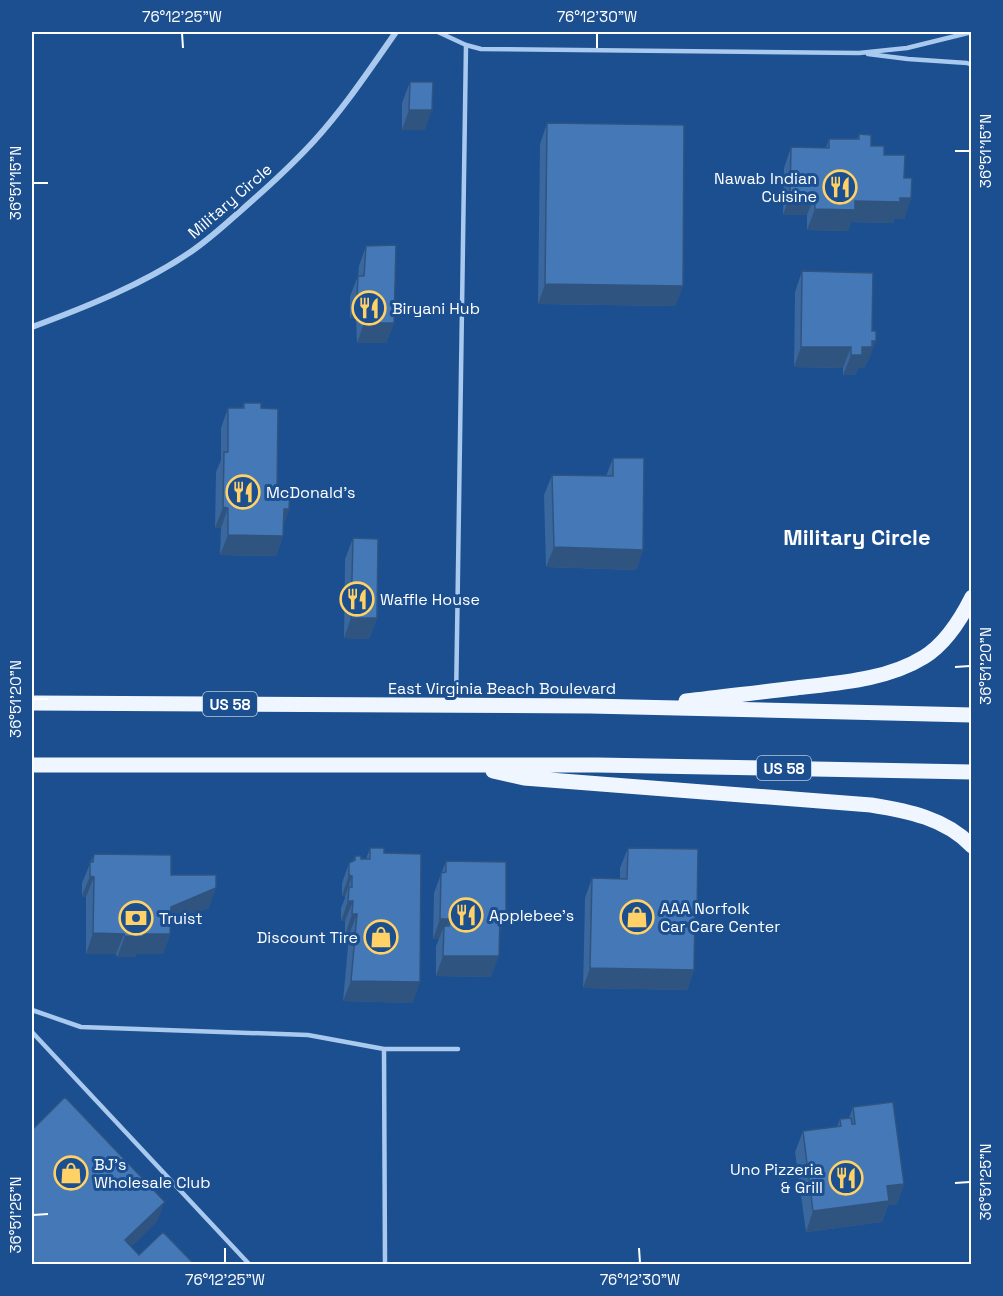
<svg xmlns="http://www.w3.org/2000/svg" width="1003" height="1296" viewBox="0 0 1003 1296" font-family="'Space Grotesk',sans-serif">
<style>
.lines{fill:none;stroke-linecap:round;stroke-linejoin:round}
.service{stroke:#a9c9ee;stroke-width:4.5}
.minor{stroke:#a9c9ee;stroke-width:6}
.primary{stroke:#f0f6ff;stroke-width:15}
.wall{fill:#3a679d}
.shaded-wall{fill:#305480}
.building{fill:#4478b7;stroke:#305480;stroke-width:1.5}
.ticks{fill:none;stroke:#fff;stroke-width:2}
.labels{text-anchor:middle;dominant-baseline:central;stroke-width:6;stroke-linejoin:round;paint-order:stroke}
.shield{fill:#1b4f8f;stroke:#bbcadd;stroke-width:1.5}
.shield-label{font-size:15px;font-weight:bold;fill:#fff}
.poi-label{font-size:16px;fill:#fff;stroke:#1b4f8f;text-anchor:start}
.street-label{font-size:16px;fill:#fff;stroke:#1b4f8f}
.district-label{font-size:22px;font-weight:bold;fill:#fff;stroke:#1b4f8f}
.neatline{fill:none;stroke:#fff;stroke-width:2}
.ticks-label{font-size:15px;text-anchor:middle;fill:#fff}
</style>
<rect width="100%" height="100%" fill="#1b4f8f"/>
<g class="lines">
<path class="service" d="M 438,32 L 466,45 L 481,49 L 859,53 L 907,48 L 972,32
M 868,54 L 908,59 L 967,63 L 972,65
M 456,702 L 466,45
M 32,1010 L 81,1027 L 308,1035 L 384,1049 L 458,1049
M 32,1032 L 249,1264
M 384,1049 L 385,1264"/>
<path class="minor" d="M 32,327 C 86,307 144,284 192,251 C 211,238 228,222 245,207 C 269,186 292,165 314,141 C 345,107 370,69 396,32"/>
<path class="primary" d="M 686,701 C 723,697 759,692 796,688 C 838,683 887,680 924,657 C 945,644 961,619 972,597
M 32,703 L 590,706 L 972,715
M 32,765 L 597,765 L 972,772
M 493,771 L 524,778 L 871,805 C 908,811 945,818 972,846"/>
</g>
<path class="wall" d="M 410,82 L 425,130 L 402,130 L 402,103 Z
M 547,123 L 683,286 L 675,306 L 538,304 L 540,144 Z
M 859,134 L 871,146 L 884,155 L 904,178 L 911,198 L 904,219 L 894,219 L 893,223 L 851,222 L 848,231 L 807,230 L 807,215 L 783,215 L 784,168 L 791,147 L 826,148 L 829,139 L 857,139 Z
M 366,246 L 394,323 L 386,343 L 357,343 L 356,319 L 350,319 L 350,296 L 358,276 L 359,266 Z
M 802,271 L 868,362 L 867,361 L 864,368 L 858,368 L 855,375 L 843,375 L 843,368 L 794,367 L 795,292 Z
M 244,403 L 261,408 L 277,491 L 289,509 L 283,525 L 283,536 L 276,556 L 220,555 L 221,528 L 215,528 L 216,472 L 221,460 L 221,428 L 228,408 L 242,408 Z
M 613,458 L 643,550 L 636,570 L 546,567 L 544,495 L 552,475 L 606,476 Z
M 353,538 L 377,618 L 369,639 L 344,638 L 345,559 Z
M 370,848 L 384,853 L 413,1003 L 343,1001 L 349,935 L 345,935 L 345,921 L 341,921 L 341,908 L 345,898 L 345,896 L 342,896 L 342,883 L 349,863 L 353,861 L 355,856 L 361,859 L 366,859 Z
M 628,848 L 697,914 L 695,920 L 694,970 L 687,990 L 583,988 L 585,898 L 592,878 L 620,879 L 620,868 Z
M 94,854 L 171,875 L 209,908 L 171,924 L 170,934 L 163,954 L 136,954 L 135,957 L 117,957 L 116,954 L 86,954 L 86,897 L 82,896 L 82,883 Z
M 446,861 L 499,935 L 491,977 L 436,976 L 436,946 L 439,939 L 433,939 L 434,893 Z
M 853,1107 L 904,1184 L 897,1204 L 888,1205 L 882,1222 L 806,1232 L 795,1152 L 803,1131 L 837,1127 L 840,1119 L 849,1118 Z"/>
<path class="shaded-wall" d="M 409,110 L 432,110 L 425,130 L 402,130 Z
M 790,194 L 815,195 L 807,215 L 783,215 Z
M 900,198 L 911,198 L 904,219 L 894,219 L 893,223 L 851,222 L 848,231 L 807,230 L 815,209 L 855,201 Z
M 545,284 L 683,286 L 675,306 L 538,304 Z
M 357,299 L 364,299 L 356,319 L 350,319 Z
M 364,323 L 394,323 L 386,343 L 357,343 Z
M 872,341 L 876,341 L 868,362 L 867,361 L 864,368 L 858,368 L 855,375 L 843,375 L 851,355 Z
M 801,347 L 851,347 L 843,368 L 794,367 Z
M 223,507 L 228,508 L 221,528 L 215,528 Z
M 284,509 L 289,509 L 282,530 Z
M 228,535 L 283,536 L 276,556 L 220,555 Z
M 554,547 L 643,550 L 636,570 L 546,567 Z
M 351,618 L 377,618 L 369,639 L 344,638 Z
M 349,875 L 352,876 L 345,896 L 342,896 Z
M 90,876 L 94,877 L 86,897 L 82,896 Z
M 216,888 L 209,908 L 164,927 L 171,907 Z
M 348,901 L 353,901 L 345,921 L 341,921 Z
M 352,914 L 357,914 L 349,935 L 345,935 Z
M 500,918 L 506,918 L 498,938 Z
M 440,919 L 450,919 L 443,936 L 444,926 L 439,939 L 433,939 Z
M 93,933 L 124,934 L 116,954 L 86,954 Z
M 143,934 L 170,934 L 163,954 L 136,954 L 135,957 L 117,957 L 125,936 Z
M 443,956 L 499,956 L 491,977 L 436,976 Z
M 590,968 L 694,970 L 687,990 L 583,988 Z
M 351,981 L 420,982 L 413,1003 L 343,1001 Z
M 904,1184 L 897,1204 L 888,1205 L 882,1222 L 806,1232 L 813,1211 L 887,1186 Z
M 165,1202 L 157,1222 L 118,1260 L 125,1240 Z"/>
<path class="building" d="M 410,82 L 433,82 L 432,110 L 409,110 Z
M 547,123 L 684,125 L 683,286 L 545,284 Z
M 859,134 L 871,135 L 871,146 L 884,146 L 884,155 L 905,155 L 904,178 L 912,178 L 911,198 L 900,198 L 900,202 L 855,201 L 855,210 L 815,209 L 815,195 L 790,194 L 791,147 L 829,148 L 829,139 L 859,139 Z
M 396,245 L 394,323 L 364,323 L 364,299 L 357,299 L 358,276 L 364,276 L 366,246 Z
M 802,271 L 873,273 L 872,331 L 876,331 L 876,341 L 872,341 L 872,347 L 862,347 L 862,355 L 851,355 L 851,347 L 801,347 Z
M 244,403 L 261,403 L 261,408 L 278,409 L 277,491 L 290,491 L 289,509 L 284,509 L 283,536 L 228,535 L 228,508 L 223,507 L 224,452 L 228,452 L 228,408 L 244,408 Z
M 613,458 L 644,458 L 643,550 L 554,547 L 552,475 L 613,476 Z
M 353,538 L 378,539 L 377,618 L 351,618 Z
M 370,848 L 384,848 L 384,853 L 421,854 L 420,982 L 351,981 L 357,914 L 352,914 L 353,901 L 348,901 L 349,887 L 352,887 L 352,876 L 349,875 L 349,863 L 355,860 L 355,856 L 361,856 L 361,859 L 370,859 Z
M 628,848 L 698,849 L 697,914 L 695,914 L 694,970 L 590,968 L 592,878 L 627,879 Z
M 94,854 L 171,855 L 171,875 L 216,875 L 216,888 L 171,907 L 170,934 L 143,934 L 143,937 L 125,936 L 124,934 L 93,933 L 94,877 L 90,876 L 90,862 L 93,862 Z
M 446,861 L 506,862 L 506,918 L 500,918 L 499,956 L 443,956 L 444,926 L 449,926 L 450,919 L 440,919 L 441,873 L 446,872 Z
M 65,1097 L 165,1202 L 125,1240 L 139,1255 L 163,1232 L 194,1264 L 32,1264 L 32,1130 Z
M 893,1102 L 904,1184 L 887,1186 L 889,1201 L 813,1211 L 803,1131 L 841,1126 L 840,1119 L 851,1118 L 852,1124 L 855,1124 L 853,1107 Z"/>
<path class="ticks" d="M 182,33 L 183,48M 597,33 L 597,48M 955,151 L 970,151M 33,183 L 48,183M 955,667 L 970,666M 33,699 L 48,699M 955,1183 L 970,1182M 33,1215 L 48,1214M 225,1248 L 225,1263M 639,1248 L 640,1263"/>
<defs>
<g id="restaurant-ring" transform="scale(1.725)"><circle r="9.5" fill="#1b4f8f" stroke="#ffd166" stroke-width="1.5"/><path d="M-5-6h1v4h1v-4h1v4h1v-4h1v5L-1.5 .5V6h-2V.5L-5-1ZM5-6V6H3V1.5H1.5Q1.5-4 5-6Z" fill="#ffd166"/></g>
<g id="shop-ring" transform="scale(1.725)"><circle r="9.5" fill="#1b4f8f" stroke="#ffd166" stroke-width="1.5"/><path d="M-5-2.5h2.3a2.7 3.5 0 0 1 5.4 0H5L5.5 6h-11ZM-1.5-2.5h3a1.5 2.3 0 0 0-3 0Z" fill="#ffd166"/></g>
<g id="bank-ring" transform="scale(1.725)"><circle r="9.5" fill="#1b4f8f" stroke="#ffd166" stroke-width="1.5"/><path d="M-6-4H6V4H-6ZM0-2.3a2.3 2.3 0 1 0 0 4.6a2.3 2.3 0 1 0 0-4.6Z" fill="#ffd166"/></g>
</defs>
<g fill-rule="evenodd">
<use href="#restaurant-ring" x="840" y="187"/>
<use href="#restaurant-ring" x="369" y="308"/>
<use href="#restaurant-ring" x="243" y="492"/>
<use href="#restaurant-ring" x="357" y="599"/>
<use href="#restaurant-ring" x="466" y="915"/>
<use href="#shop-ring" x="637" y="917"/>
<use href="#bank-ring" x="136" y="918"/>
<use href="#shop-ring" x="381" y="937"/>
<use href="#shop-ring" x="71" y="1173"/>
<use href="#restaurant-ring" x="846" y="1178"/>
</g>
<g class="labels">
<g class="shield">
<rect x="203" y="692" width="54" height="24" rx="4.5"/>
<rect x="757" y="756" width="54" height="24" rx="4.5"/>
</g>
<g class="shield-label">
<text x="230" y="704">US 58</text>
<text x="784" y="768">US 58</text>
</g>
<g class="poi-label">
<text x="817" y="178" text-anchor="end">Nawab Indian<tspan x="817" dy="18">Cuisine</tspan></text>
<text x="392" y="308">Biryani Hub</text>
<text x="266" y="492">McDonald's</text>
<text x="380" y="599">Waffle House</text>
<text x="660" y="908">AAA Norfolk<tspan x="660" dy="18">Car Care Center</tspan></text>
<text x="489" y="915">Applebee's</text>
<text x="159" y="918">Truist</text>
<text x="358" y="937" text-anchor="end">Discount Tire</text>
<text x="94" y="1164">BJ's<tspan x="94" dy="18">Wholesale Club</tspan></text>
<text x="823" y="1169" text-anchor="end">Uno Pizzeria<tspan x="823" dy="18">&amp; Grill</tspan></text>
</g>
<g class="street-label">
<text transform="translate(230 201) rotate(-41)">Military Circle</text>
<text x="502" y="688">East Virginia Beach Boulevard</text>
</g>
<g class="district-label">
<text x="857" y="537">Military Circle</text>
</g>
</g>
<rect width="1003" height="1296" fill="none" stroke="#1b4f8f" stroke-width="66"/>
<rect x="33" y="33" width="937" height="1230" class="neatline"/>
<g class="ticks-label">
<text x="182" y="22">76°12'25"W</text>
<text x="597" y="22">76°12'30"W</text>
<text transform="translate(986 151) rotate(-90)" y="5">36°51'15"N</text>
<text transform="translate(16 183) rotate(-90)" y="5">36°51'15"N</text>
<text transform="translate(986 666) rotate(-90)" y="5">36°51'20"N</text>
<text transform="translate(16 699) rotate(-90)" y="5">36°51'20"N</text>
<text transform="translate(986 1182) rotate(-90)" y="5">36°51'25"N</text>
<text transform="translate(16 1215) rotate(-90)" y="5">36°51'25"N</text>
<text x="225" y="1285">76°12'25"W</text>
<text x="640" y="1285">76°12'30"W</text>
</g>
</svg>
